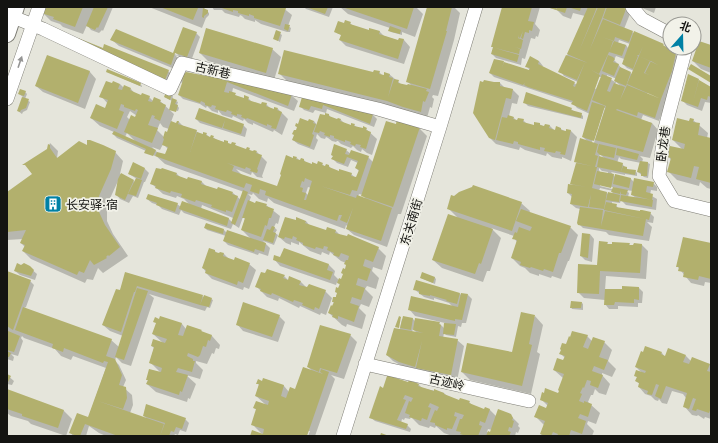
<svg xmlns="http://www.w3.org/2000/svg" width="718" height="443" viewBox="0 0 718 443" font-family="'IBM Plex Sans','Noto Sans SC',sans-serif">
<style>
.shadow{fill:#0003;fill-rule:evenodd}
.building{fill:#b2b06d;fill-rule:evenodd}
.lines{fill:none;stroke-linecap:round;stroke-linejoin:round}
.minor-casing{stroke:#7d7c74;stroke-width:14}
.major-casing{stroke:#7d7c74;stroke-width:18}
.minor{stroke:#fff;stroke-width:13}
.major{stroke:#fff;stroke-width:16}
.oneway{fill:#959594}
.labels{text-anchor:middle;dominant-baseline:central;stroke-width:3.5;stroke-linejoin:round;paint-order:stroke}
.street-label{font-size:12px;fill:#141411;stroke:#f2f2e9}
.poi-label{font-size:12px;fill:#141411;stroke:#f2f2e9;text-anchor:start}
</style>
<rect width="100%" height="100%" fill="#e5e5db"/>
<path class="shadow" d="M 44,7 L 113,7 L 103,31 L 102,30 L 99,33 L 91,30 L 87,25 L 83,34 L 63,27 L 60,24 L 51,21 L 42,12 Z
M 149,7 L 203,7 L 209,13 L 209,15 L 206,18 L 202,28 Z
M 212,7 L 282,7 L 292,15 L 288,26 L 291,28 L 290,32 L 287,32 L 261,24 L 255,20 L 255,22 L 245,19 L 242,16 L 240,15 L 239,17 L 225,13 L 222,10 L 214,10 Z
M 304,7 L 333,7 L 329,17 L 306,9 Z
M 340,7 L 416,7 L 423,14 L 415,37 L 402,32 L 402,35 L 391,32 L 389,30 L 390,28 L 348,14 Z
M 428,7 L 454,7 L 460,13 L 454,40 L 438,96 L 433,95 L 432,97 L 434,99 L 432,108 L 430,107 L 427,118 L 288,82 L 279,73 L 374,74 L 379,72 L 383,76 L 389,74 L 402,85 L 412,86 L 407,81 Z
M 503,7 L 540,7 L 535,24 L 540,30 L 538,37 L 536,36 L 535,39 L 531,38 L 525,59 L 522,58 L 521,65 L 496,58 L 492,54 L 494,48 L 492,46 Z
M 546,7 L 622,7 L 630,14 L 624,29 L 646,38 L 675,54 L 682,60 L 659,121 L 643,115 L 641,120 L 652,123 L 658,130 L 650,158 L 640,156 L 643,159 L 642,162 L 648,163 L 650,164 L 648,178 L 644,177 L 638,172 L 641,163 L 621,159 L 619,157 L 617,163 L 622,164 L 628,170 L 635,171 L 637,173 L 637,176 L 625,174 L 625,175 L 611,172 L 615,177 L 616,176 L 631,179 L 634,182 L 653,183 L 657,187 L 657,191 L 651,190 L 650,195 L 657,199 L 656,210 L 626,205 L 621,200 L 620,203 L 612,202 L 612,204 L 616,205 L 618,208 L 650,213 L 654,217 L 653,223 L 647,222 L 652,227 L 649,241 L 609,235 L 606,232 L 583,228 L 578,223 L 580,209 L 576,208 L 571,204 L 572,197 L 568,193 L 574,186 L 571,183 L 577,163 L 575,161 L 587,141 L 583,137 L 590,114 L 577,108 L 573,103 L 494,77 L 490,73 L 495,60 L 531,71 L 526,66 L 539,61 L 543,66 L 542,67 L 574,83 L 577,85 L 578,82 L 564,76 L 560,71 L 585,16 L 573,13 L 571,19 L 563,16 L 557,10 ZM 619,40 L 630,44 L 628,48 L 626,45 L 618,43 ZM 616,56 L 624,59 L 623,64 L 627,68 L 634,71 L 632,74 L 622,69 L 618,64 L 614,60 ZM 607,75 L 617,79 L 615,82 L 607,77 ZM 598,77 L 601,77 L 596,89 L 594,88 ZM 616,82 L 622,87 L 615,85 ZM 648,91 L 659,98 L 658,99 L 647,94 ZM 603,108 L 605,108 L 593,146 L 591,145 ZM 600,154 L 605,159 L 599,157 ZM 599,168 L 602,171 L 608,172 L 608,174 L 600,172 L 599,170 ZM 600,184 L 616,188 L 616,190 L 600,186 ZM 600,188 L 613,191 L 612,194 L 608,194 L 607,193 L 599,191 ZM 625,190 L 633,191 L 632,195 L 636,198 L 628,197 L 629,193 Z
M 640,7 L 656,7 L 654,13 Z
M 350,23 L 354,27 L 369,32 L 370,29 L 380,32 L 384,36 L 399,41 L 400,39 L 404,40 L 410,47 L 404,64 L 346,46 L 340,40 L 342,35 L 337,33 Z
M 116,30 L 179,56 L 175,52 L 196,33 L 200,37 L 191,61 L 175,55 L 181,61 L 177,70 L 119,46 L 112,40 Z
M 276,31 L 282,35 L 280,42 L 274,38 Z
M 711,46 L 711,73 L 701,69 L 693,61 Z
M 81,47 L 102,48 L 168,71 L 175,77 L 171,86 Z
M 272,49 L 281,57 L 274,80 L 208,61 L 200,53 Z
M 48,56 L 90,72 L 96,79 L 85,109 L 43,92 L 36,86 Z
M 108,72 L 140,84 L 142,86 L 142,87 Z
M 186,73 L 291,95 L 298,101 L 294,111 L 233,88 L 232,93 L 238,97 L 244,99 L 248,98 L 253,103 L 262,106 L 266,104 L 271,109 L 274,110 L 275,108 L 278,109 L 288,119 L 282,135 L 274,130 L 273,132 L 253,123 L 253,125 L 248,123 L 244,119 L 243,121 L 233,116 L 232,118 L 222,115 L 218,110 L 218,113 L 212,111 L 207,106 L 206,108 L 200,104 L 183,99 L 179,95 L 183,84 L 179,80 Z
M 698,80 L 711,88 L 711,103 L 705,102 L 702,111 L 687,105 L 683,101 Z
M 494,83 L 500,83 L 505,88 L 513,90 L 519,96 L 517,104 L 512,103 L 509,116 L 513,117 L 516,120 L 523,120 L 527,124 L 534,126 L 539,124 L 545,127 L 545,125 L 550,126 L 554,130 L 561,129 L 566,132 L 567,130 L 571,131 L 577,137 L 571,161 L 562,157 L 562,159 L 552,157 L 547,153 L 546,156 L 525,150 L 520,147 L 519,150 L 496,144 L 490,138 Z
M 120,84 L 124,88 L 124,87 L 131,89 L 135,94 L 142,96 L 149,97 L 153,101 L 160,101 L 174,114 L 171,122 L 177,124 L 178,122 L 179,122 L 183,126 L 196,131 L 200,134 L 206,134 L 209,137 L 211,138 L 211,136 L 217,140 L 232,145 L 233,143 L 239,148 L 247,150 L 249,149 L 252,152 L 257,152 L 267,162 L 262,176 L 263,178 L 257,177 L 252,172 L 251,175 L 236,169 L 242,175 L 282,189 L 293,159 L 297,158 L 300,161 L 304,160 L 307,164 L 318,165 L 322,164 L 326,168 L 329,166 L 332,170 L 351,174 L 357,179 L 359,171 L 356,168 L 358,163 L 351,160 L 348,167 L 337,163 L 333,159 L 334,157 L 332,155 L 346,150 L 351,154 L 368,157 L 373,162 L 396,125 L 419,128 L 427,136 L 401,214 L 398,214 L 387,247 L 354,235 L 347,229 L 348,227 L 346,225 L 345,229 L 274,203 L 268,198 L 267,202 L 259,199 L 253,193 L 252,195 L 248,194 L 251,197 L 249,202 L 256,204 L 257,202 L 266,205 L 280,216 L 278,224 L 276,223 L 274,227 L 277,230 L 275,233 L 278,235 L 274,245 L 263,241 L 270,248 L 268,256 L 259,253 L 258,255 L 228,245 L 224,241 L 226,236 L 207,230 L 205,228 L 206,224 L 224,230 L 227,233 L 251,239 L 242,230 L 245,219 L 243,217 L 239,228 L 233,224 L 231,229 L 184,213 L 181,210 L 179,215 L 162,209 L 158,205 L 152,203 L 147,199 L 177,204 L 181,207 L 191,206 L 184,199 L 177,196 L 176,198 L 163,194 L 152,184 L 176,173 L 180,177 L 188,180 L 189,178 L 202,182 L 206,186 L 218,190 L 233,193 L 241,200 L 244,192 L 165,164 L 155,155 L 155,156 L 146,152 L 146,151 L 117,138 L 113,134 L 114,132 L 100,126 L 91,118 L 106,109 L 108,104 L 101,96 ZM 130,111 L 137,116 L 130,120 L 127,117 ZM 160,123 L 163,127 L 169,129 L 168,133 L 164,137 L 157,130 ZM 127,133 L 135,141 L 125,137 ZM 163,144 L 171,152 L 166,156 L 158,153 L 152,147 L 160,150 ZM 308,187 L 311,188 L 308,195 L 306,193 ZM 359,194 L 363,195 L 366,200 L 358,197 ZM 202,205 L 233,218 L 232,222 L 229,219 L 201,209 Z
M 25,92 L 27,94 L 25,99 L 30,102 L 27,110 L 23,112 L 22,114 L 18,111 L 23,97 L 19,94 Z
M 172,95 L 173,97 L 172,99 L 178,102 L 177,105 L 179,108 L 178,111 L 170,109 L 172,101 L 165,97 Z
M 305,99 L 355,109 L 373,115 L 377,119 L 374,127 L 327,109 L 326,113 L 315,110 L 313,113 L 304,110 L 300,106 Z
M 524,102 L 571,109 L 575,112 L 581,114 L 583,116 L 583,119 L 528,106 Z
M 200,109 L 243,125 L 247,129 L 245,137 L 200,123 L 196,119 Z
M 329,115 L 332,119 L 340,119 L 344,123 L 351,126 L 354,125 L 358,128 L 366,129 L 377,139 L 372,155 L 367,153 L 362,149 L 361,152 L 357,150 L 353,146 L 351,148 L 341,144 L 338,141 L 337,141 L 336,142 L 332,141 L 328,138 L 326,137 L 325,139 L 321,138 L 317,134 L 316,138 L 318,140 L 314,150 L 298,144 L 293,140 L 298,128 L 296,126 L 314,121 L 317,125 Z
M 693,120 L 708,133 L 707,138 L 711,138 L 711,189 L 707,188 L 700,182 L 699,186 L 677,180 L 669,172 L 671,160 L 669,157 L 683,150 L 673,140 L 690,122 Z
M 50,143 L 58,151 L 57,158 L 88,146 L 115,152 L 123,161 L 120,174 L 135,182 L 137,179 L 129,174 L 133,164 L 145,169 L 149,173 L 145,182 L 144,182 L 138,198 L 133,196 L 129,203 L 120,199 L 116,194 L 118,181 L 107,205 L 107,221 L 113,234 L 128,256 L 103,273 L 98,268 L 93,280 L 87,279 L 85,283 L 31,259 L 23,251 L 25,247 L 21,243 L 23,239 L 7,240 L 7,193 L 34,174 L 48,149 Z
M 521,203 L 530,211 L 529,213 L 570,227 L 578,235 L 569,261 L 568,261 L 561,279 L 552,276 L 551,278 L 539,274 L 539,276 L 530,273 L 525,268 L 520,266 L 512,258 L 517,242 L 514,238 L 514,236 L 491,228 L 501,238 L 490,271 L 487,271 L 483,282 L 442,268 L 433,260 L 458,218 L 448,208 Z
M 296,221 L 306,221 L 310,226 L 327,231 L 336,231 L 340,235 L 378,248 L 386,256 L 382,270 L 373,267 L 372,271 L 379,278 L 376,289 L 367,286 L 365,289 L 373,297 L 369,307 L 361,304 L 359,308 L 366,315 L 362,329 L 347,324 L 346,327 L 342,325 L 329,313 L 333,307 L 334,303 L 333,302 L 336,299 L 340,285 L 337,282 L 336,285 L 280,266 L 274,259 L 281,258 L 284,249 L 329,265 L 335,271 L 334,275 L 339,280 L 342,280 L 347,266 L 346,263 L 341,261 L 330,252 L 329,255 L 322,252 L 321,255 L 310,251 L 299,242 L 299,245 L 291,242 L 291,245 L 286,243 L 279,237 Z
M 590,234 L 594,239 L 592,262 L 585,260 L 581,256 Z
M 607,243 L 609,245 L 629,244 L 631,246 L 642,245 L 648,251 L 646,279 L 606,276 L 605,290 L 639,288 L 643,292 L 642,303 L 638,303 L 638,307 L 618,306 L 618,309 L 609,309 L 605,304 L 605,300 L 584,298 L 578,292 L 598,266 Z
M 711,244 L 711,283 L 705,282 L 704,286 L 691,283 L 677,266 Z
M 215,251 L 218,254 L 221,253 L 224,254 L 229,259 L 249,264 L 256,270 L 249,289 L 244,287 L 243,290 L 212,279 L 206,273 L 206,272 L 203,268 Z
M 22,266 L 29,267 L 37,274 L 35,280 L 20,275 L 15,271 Z
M 7,273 L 30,281 L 34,285 L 26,307 L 24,308 L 111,340 L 119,347 L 123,336 L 110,331 L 103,325 L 120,291 L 126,273 L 202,296 L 204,298 L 211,299 L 213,300 L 210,308 L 207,307 L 205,311 L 149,294 L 154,298 L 131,366 L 122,363 L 116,357 L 115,361 L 119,365 L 126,380 L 123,387 L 132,395 L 133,405 L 130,413 L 148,420 L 144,416 L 185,419 L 189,423 L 186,432 L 180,430 L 178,435 L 175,434 L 174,436 L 106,436 L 99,433 L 89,426 L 86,436 L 73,436 L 70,432 L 88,419 L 106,368 L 73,356 L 71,360 L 61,356 L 55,349 L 24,338 L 22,336 L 21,338 L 23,341 L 18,356 L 11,354 L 14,357 L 13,361 L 7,359 Z
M 284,276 L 288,280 L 300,281 L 308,289 L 325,291 L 332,298 L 326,315 L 321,313 L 320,315 L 300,306 L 299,308 L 279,298 L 278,301 L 267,297 L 257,287 Z
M 434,277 L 436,279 L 435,284 L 421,278 Z
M 414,289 L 460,294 L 462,296 L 468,295 L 472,299 L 466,323 L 462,323 L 461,327 L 458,326 L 456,337 L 446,335 L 444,333 L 443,338 L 457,340 L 464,346 L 457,381 L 406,368 L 393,361 L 387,355 L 399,333 L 402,319 L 413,319 L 416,322 L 439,323 L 445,329 L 445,323 L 415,316 L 409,309 L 453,307 L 449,303 L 434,298 L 434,300 L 424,297 ZM 413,329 L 417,333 L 412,332 Z
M 582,303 L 583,304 L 583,310 L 572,309 L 571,307 Z
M 279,316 L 285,322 L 278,342 L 243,331 L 237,324 Z
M 535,316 L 543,325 L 537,352 L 540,354 L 531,394 L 470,380 L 462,372 L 513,353 Z
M 161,317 L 182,324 L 186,329 L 201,331 L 204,333 L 212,336 L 220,345 L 219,349 L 216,348 L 214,354 L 212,353 L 207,364 L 196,361 L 196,363 L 203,370 L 200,379 L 186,375 L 196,384 L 190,399 L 188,398 L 187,402 L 156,392 L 147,384 L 148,381 L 147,379 L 160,372 L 150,362 L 154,348 L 152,346 L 163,343 L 153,334 Z
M 350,335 L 357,342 L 344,379 L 331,375 L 335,379 L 315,436 L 308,436 L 310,431 L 308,431 L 306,436 L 251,436 L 263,435 L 252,424 L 257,410 L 254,408 L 266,405 L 256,396 L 259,385 L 257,383 L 263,382 L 264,379 L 284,386 L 289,392 L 300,392 L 312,371 L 308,367 Z
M 587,336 L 592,341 L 604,342 L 612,350 L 608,361 L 616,369 L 612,377 L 602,373 L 602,375 L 610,384 L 606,395 L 599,393 L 595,389 L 593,395 L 591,395 L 588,402 L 590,404 L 600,413 L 596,424 L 588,421 L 587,424 L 594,431 L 592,436 L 543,436 L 541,434 L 544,425 L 536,417 L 547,409 L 548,406 L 541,399 L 559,395 L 563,378 L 554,370 L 564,362 L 565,358 L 561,354 L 566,346 Z
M 646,348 L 662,353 L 665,357 L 686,356 L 691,361 L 710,364 L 711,366 L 711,419 L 705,417 L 704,419 L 698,415 L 697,416 L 692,415 L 684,406 L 686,398 L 683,394 L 672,391 L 667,404 L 662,403 L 659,399 L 658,401 L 655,400 L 651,396 L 645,394 L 639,387 L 640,384 L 636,381 L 637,377 L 635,375 L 643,374 L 636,367 Z
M 7,375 L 14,381 L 12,385 L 7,384 Z
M 393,376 L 396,379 L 409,383 L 418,384 L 422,388 L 444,393 L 447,396 L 460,401 L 469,402 L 473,406 L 485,410 L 489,409 L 496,416 L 510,415 L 519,424 L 518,426 L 520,428 L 518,433 L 516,432 L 515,436 L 463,436 L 462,435 L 461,436 L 452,436 L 444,433 L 436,426 L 435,428 L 430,426 L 429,428 L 419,425 L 411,417 L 410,419 L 405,418 L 404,420 L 402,419 L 401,423 L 407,425 L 411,429 L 410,432 L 375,421 L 370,417 L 388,390 ZM 488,429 L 492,430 L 491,433 L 487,432 Z
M 7,391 L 64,411 L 72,419 L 66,436 L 31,424 L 28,421 L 11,416 L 7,413 Z"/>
<path class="building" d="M 43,7 L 83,7 L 75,27 L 53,19 L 54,17 L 41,13 Z
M 94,7 L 108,7 L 98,28 L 97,27 L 95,30 L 86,26 Z
M 160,7 L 196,7 L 198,8 L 193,20 Z
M 219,7 L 284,7 L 286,8 L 280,26 L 254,18 L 254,16 L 249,14 L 249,16 L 238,13 L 238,11 L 233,10 L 233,12 Z
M 306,7 L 328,7 L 325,14 Z
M 342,7 L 414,7 L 407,29 Z
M 427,7 L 452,7 L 446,31 L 447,31 L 430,89 L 406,82 Z
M 502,7 L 532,7 L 528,21 L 534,22 L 532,31 L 529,30 L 529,33 L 525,32 L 523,39 L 521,38 L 523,31 L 520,38 L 518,37 L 519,35 L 517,41 L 518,38 L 523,40 L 521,49 L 515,47 L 520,49 L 519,54 L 495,48 L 519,55 L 517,62 L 491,54 L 493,47 L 491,47 Z
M 547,7 L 556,7 L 556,10 Z
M 557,7 L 567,7 L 565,13 L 556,10 Z
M 568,7 L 578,7 L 581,8 L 580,11 Z
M 588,7 L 597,7 L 579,51 L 598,7 L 606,7 L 602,18 L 601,18 L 602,18 L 590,49 L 603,19 L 620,26 L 618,31 L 620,26 L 633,31 L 629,42 L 615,37 L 614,41 L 602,37 L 613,41 L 610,50 L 614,41 L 626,45 L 622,56 L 609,52 L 599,74 L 591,70 L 600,75 L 587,111 L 571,104 L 573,101 L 528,87 L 531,80 L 528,87 L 524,85 L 525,83 L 523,85 L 489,73 L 494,59 L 504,61 L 502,68 L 504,62 L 529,70 L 530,68 L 525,67 L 530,56 L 539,61 L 538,64 L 575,82 L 573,86 L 575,87 L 585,62 L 588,63 L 567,54 Z
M 607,7 L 623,7 L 626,9 L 620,25 L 603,18 Z
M 203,8 L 208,10 L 208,13 L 204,16 L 204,18 L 202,17 Z
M 345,20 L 351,22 L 350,24 L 369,30 L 369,28 L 380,31 L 379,34 L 398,40 L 399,38 L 404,39 L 398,59 L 339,40 L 341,35 L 334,32 L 338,21 L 344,23 Z
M 285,24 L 290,25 L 288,31 L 284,29 Z
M 390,26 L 401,30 L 400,34 L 388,31 Z
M 183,27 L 197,32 L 187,57 L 175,53 L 171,65 L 110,40 L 116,29 L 173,53 Z
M 206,28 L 273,48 L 266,73 L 199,53 Z
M 276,30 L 281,32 L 278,41 L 273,39 Z
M 634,31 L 664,44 L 663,45 L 676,53 L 672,71 L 661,99 L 627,84 L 639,56 L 650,61 L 644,73 L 649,75 L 645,73 L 651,61 L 658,65 L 639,56 L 643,46 L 639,55 L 637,55 L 638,56 L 633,69 L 622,64 Z
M 78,38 L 103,48 L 104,44 L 169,70 L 165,80 L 101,55 L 103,49 L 100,54 L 76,43 Z
M 699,41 L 711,45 L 711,68 L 692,61 Z
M 284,50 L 373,72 L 374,70 L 380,71 L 379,74 L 384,75 L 384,72 L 390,74 L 389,77 L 393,78 L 388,97 L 394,79 L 399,80 L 398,83 L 407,85 L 408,84 L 427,89 L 426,91 L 429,92 L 425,102 L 423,101 L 421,112 L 403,107 L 387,101 L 278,74 Z
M 47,55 L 90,71 L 78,103 L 35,86 Z
M 566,55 L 585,62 L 577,80 L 558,72 Z
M 608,55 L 613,57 L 615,59 L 613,62 L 619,64 L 614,76 L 602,71 Z
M 691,64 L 711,76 L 711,83 L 688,69 Z
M 620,67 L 631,72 L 626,86 L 614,81 Z
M 107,69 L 141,83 L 140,86 L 106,72 Z
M 186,72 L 254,85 L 292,94 L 288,106 L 227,82 L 224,92 L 229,93 L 229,91 L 236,93 L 235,95 L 244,98 L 244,95 L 249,97 L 248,100 L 261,104 L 262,102 L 267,103 L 266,106 L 274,109 L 274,107 L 278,108 L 277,110 L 282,112 L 276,129 L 271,128 L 272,126 L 267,124 L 267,126 L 247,118 L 246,119 L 241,117 L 242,115 L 237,114 L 237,116 L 231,114 L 232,112 L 227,110 L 226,112 L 215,109 L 216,106 L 212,105 L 211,107 L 205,105 L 205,103 L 201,101 L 200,103 L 178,95 L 184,77 L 182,81 L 178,80 Z
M 602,74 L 612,78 L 607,91 L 610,92 L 614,83 L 625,87 L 620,100 L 627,85 L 661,99 L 655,118 L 638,112 L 637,116 L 617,109 L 616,110 L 652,123 L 643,152 L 595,140 L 606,106 L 592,100 Z
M 688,74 L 699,79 L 693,102 L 699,80 L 711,87 L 711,97 L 708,96 L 707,100 L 701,98 L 698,107 L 681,101 Z
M 484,80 L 494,82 L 500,82 L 500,86 L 513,89 L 511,99 L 506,98 L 495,140 L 489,138 L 473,113 L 480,81 L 483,82 Z
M 106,81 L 112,83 L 113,81 L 120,84 L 118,89 L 122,90 L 124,85 L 131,88 L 130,90 L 134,92 L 141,95 L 142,93 L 150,96 L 148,101 L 152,102 L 154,97 L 161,100 L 160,102 L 166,105 L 160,121 L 154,118 L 155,116 L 152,115 L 148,125 L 158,128 L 152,143 L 124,132 L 131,115 L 135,117 L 138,110 L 136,109 L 135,111 L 124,107 L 124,105 L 121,104 L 119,110 L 124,112 L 117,129 L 90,118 L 96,104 L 105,108 L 108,100 L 99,97 Z
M 20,89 L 26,91 L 24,96 L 18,94 Z
M 166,92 L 172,94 L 170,100 L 164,97 Z
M 526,92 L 572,108 L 571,110 L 582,113 L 581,118 L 523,103 Z
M 22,97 L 29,99 L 26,108 L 21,110 L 20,112 L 17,111 Z
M 302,97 L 353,108 L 353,110 L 354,108 L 373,114 L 370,124 L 323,105 L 322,109 L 311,106 L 309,110 L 299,107 Z
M 172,98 L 177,100 L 175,104 L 178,105 L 176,112 L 169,110 Z
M 592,102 L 605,106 L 594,141 L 582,137 Z
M 199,108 L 244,124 L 241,134 L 223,128 L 225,120 L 222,128 L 195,119 Z
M 325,113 L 329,114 L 329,116 L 337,119 L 338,118 L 341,119 L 340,121 L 351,125 L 351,123 L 355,124 L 354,126 L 363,128 L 363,126 L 367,128 L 366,130 L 371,132 L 366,149 L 360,147 L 361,145 L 356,144 L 355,146 L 350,144 L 351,142 L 345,140 L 345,142 L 334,138 L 334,136 L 330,135 L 330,137 L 324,135 L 325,133 L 320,131 L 319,133 L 314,132 L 320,114 L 325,115 Z
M 508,115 L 514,117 L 513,119 L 517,120 L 518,118 L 524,119 L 523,122 L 534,125 L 534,122 L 540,123 L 540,125 L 544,126 L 545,124 L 550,125 L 549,128 L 555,130 L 556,126 L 561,128 L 561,130 L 566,131 L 566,129 L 571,130 L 565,155 L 560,154 L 561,152 L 556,151 L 555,153 L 544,151 L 545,148 L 540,147 L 540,150 L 518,144 L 518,142 L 514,141 L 513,144 L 496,140 L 502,117 L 507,118 Z
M 300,118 L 308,121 L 309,119 L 314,121 L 313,123 L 316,124 L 312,134 L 314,135 L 310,147 L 292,140 L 294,135 L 292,134 L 294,130 L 296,130 L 297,127 L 295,126 L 296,123 L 298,124 Z
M 677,118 L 689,121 L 690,118 L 694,119 L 693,122 L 700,123 L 698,135 L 711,138 L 711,183 L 696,179 L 699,167 L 694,166 L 691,178 L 667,172 L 671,158 L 667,157 L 670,146 L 684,149 L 685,144 L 672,140 Z
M 397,119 L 420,127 L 393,207 L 361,196 L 386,121 L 396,124 Z
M 171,121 L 176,123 L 177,121 L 179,121 L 178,124 L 197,130 L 190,152 L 197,132 L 203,134 L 203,132 L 207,133 L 206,135 L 210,137 L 211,135 L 214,136 L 213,138 L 224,142 L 224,140 L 228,141 L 228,143 L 231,144 L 232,142 L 236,143 L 235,145 L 246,149 L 247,147 L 250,148 L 249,150 L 253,151 L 254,150 L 257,151 L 256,153 L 262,155 L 257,169 L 258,170 L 257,173 L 250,171 L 251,169 L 246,167 L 245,169 L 227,163 L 234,166 L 232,171 L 277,186 L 281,175 L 280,174 L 286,155 L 293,158 L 293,156 L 297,157 L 296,159 L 300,160 L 301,158 L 304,159 L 304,161 L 312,164 L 312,162 L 317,164 L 318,161 L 323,163 L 322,165 L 325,166 L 326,164 L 329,165 L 329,167 L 339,171 L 339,169 L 352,173 L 351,176 L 356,177 L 359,170 L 355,168 L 358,161 L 347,157 L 344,164 L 331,159 L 333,156 L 331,155 L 334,144 L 347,149 L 345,154 L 349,155 L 351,150 L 369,156 L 357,191 L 352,190 L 350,195 L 321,186 L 356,198 L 357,195 L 392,208 L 381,241 L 346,229 L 353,208 L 347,223 L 340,220 L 342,215 L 339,215 L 337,221 L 265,195 L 266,191 L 260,189 L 259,194 L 250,191 L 252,185 L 246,183 L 244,188 L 155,156 L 157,152 L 165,154 L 168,147 L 162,145 L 164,139 L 163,138 L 165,131 L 167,132 ZM 305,178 L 312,181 L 306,200 L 304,200 L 306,193 L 302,192 L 303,188 L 300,187 L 298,193 L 302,181 L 304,182 Z
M 114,131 L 156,150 L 153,156 L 144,153 L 146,149 L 112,134 Z
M 580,138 L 598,144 L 595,155 L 598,156 L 595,167 L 597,167 L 592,188 L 607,192 L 604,209 L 589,207 L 591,194 L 588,207 L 570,204 L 572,194 L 567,193 L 568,184 L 587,187 L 570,184 L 576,163 L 592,166 L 574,162 Z
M 87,140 L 90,140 L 103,145 L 116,151 L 111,169 L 99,196 L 99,212 L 105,225 L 120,247 L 109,256 L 108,255 L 106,257 L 107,258 L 94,265 L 90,260 L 84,273 L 79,271 L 77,275 L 22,251 L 25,245 L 20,243 L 26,230 L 7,232 L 7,192 L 32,174 L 25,165 L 22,165 L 47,149 L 48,144 L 50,145 L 50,148 L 57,158 L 79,141 L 87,145 Z
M 599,144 L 616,148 L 614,158 L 600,155 L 597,152 Z
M 617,148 L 639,154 L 637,160 L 616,155 Z
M 599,156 L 623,163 L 621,172 L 597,167 Z
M 640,161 L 648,162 L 647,176 L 641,176 L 641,173 L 637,172 Z
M 133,162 L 145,168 L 141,179 L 128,174 Z
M 623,166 L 627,167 L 627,169 L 636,170 L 635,175 L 621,172 Z
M 156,168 L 161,169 L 162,168 L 177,173 L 176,175 L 187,179 L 188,177 L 202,181 L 201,184 L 217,189 L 218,187 L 233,192 L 232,194 L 238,196 L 232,212 L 226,210 L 226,212 L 211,207 L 212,205 L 196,200 L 195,202 L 181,197 L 182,194 L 171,191 L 170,193 L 155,188 L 156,186 L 150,184 Z
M 597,171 L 614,174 L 611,188 L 594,184 Z
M 121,173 L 134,180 L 125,200 L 115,195 L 118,179 Z
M 615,174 L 631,178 L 629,188 L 613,184 Z
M 136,178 L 142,180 L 136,196 L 128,194 Z
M 634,178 L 654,182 L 653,187 L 647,186 L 646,192 L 653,194 L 652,200 L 631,195 Z
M 473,185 L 522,202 L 512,231 L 447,209 L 451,195 L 454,196 L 459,192 L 472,187 Z
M 613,187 L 628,190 L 626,195 L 621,194 L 621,191 L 620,194 L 611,192 Z
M 243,190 L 248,192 L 235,225 L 231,223 Z
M 608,192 L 620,195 L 619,202 L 606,200 Z
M 148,194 L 178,203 L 175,212 L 156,205 L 157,203 L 146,199 Z
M 621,195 L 653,200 L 652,207 L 620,201 Z
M 248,200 L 255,203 L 256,201 L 267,204 L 266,206 L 274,209 L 271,218 L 269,218 L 267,226 L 265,225 L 261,237 L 241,230 L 245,218 L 242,218 Z
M 182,201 L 229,218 L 227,226 L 179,209 Z
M 606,202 L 617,204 L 616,207 L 640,211 L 640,210 L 642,210 L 651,212 L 649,220 L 646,219 L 643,236 L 578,225 L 577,223 L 580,207 L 603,210 L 601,226 L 605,211 L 645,219 L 604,210 Z
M 521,209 L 571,226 L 561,253 L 559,253 L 553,272 L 544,269 L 543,271 L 531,267 L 530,268 L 520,265 L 521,262 L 511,258 L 517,240 L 512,239 L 515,232 L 517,233 L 519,227 L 530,231 L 532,227 L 516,221 Z
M 448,214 L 493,229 L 481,264 L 479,263 L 475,274 L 432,260 Z
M 285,217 L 296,220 L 296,217 L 306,221 L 305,223 L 326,230 L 327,227 L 336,230 L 335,233 L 347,236 L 348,234 L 379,247 L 373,262 L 365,259 L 363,266 L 371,269 L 367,281 L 358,278 L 356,285 L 365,288 L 361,300 L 352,297 L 350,303 L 359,306 L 354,322 L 338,316 L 338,319 L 332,317 L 333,315 L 328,313 L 331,305 L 332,306 L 334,302 L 332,302 L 333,297 L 336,297 L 336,296 L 337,293 L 335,292 L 336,287 L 338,288 L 340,284 L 337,283 L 339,278 L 341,279 L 343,274 L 341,273 L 343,268 L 345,269 L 346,265 L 344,264 L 346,260 L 348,260 L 349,256 L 341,253 L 339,257 L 333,255 L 334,253 L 327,250 L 328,247 L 324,246 L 323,249 L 316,247 L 315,249 L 303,245 L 303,243 L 296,240 L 297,238 L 293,236 L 292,239 L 285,237 L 284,239 L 278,237 Z
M 206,223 L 224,229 L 223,234 L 204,228 Z
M 272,226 L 275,227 L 273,232 L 276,233 L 273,243 L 263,240 L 267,229 L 270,230 Z
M 227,230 L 266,243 L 264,252 L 255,249 L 254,252 L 223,241 Z
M 582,233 L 590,234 L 588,258 L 580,256 Z
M 683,237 L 711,243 L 711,279 L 699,276 L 698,280 L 683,277 L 684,272 L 678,271 L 679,267 L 676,267 Z
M 599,241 L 608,242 L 607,244 L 612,244 L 612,242 L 630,243 L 629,245 L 633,245 L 634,243 L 642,244 L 640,273 L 600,271 L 599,294 L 577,293 L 578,264 L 597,265 Z
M 209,248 L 215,250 L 215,252 L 219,253 L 220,252 L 224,253 L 223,256 L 234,260 L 235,257 L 250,263 L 243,283 L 238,281 L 237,285 L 205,273 L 206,270 L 202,268 Z
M 284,248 L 329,264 L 327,270 L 333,272 L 330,280 L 273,260 L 274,255 L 280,257 Z
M 17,263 L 21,265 L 24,263 L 30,266 L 34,270 L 31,276 L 14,271 Z
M 267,269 L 285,275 L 283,278 L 288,280 L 289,276 L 301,281 L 299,285 L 307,287 L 309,284 L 326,290 L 319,309 L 315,307 L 314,310 L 302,305 L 303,303 L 294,300 L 293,302 L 272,293 L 271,295 L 260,291 L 261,289 L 255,287 L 261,272 L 265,273 Z
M 7,271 L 31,280 L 13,330 L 7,326 Z
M 125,272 L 203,295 L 200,305 L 137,286 L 135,292 L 134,292 L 121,332 L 102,325 L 116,289 L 120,290 Z
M 422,272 L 435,277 L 433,283 L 420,278 Z
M 416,280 L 460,293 L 457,304 L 446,301 L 447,300 L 430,295 L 430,296 L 419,294 L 419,291 L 413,290 Z
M 622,286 L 639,287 L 639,300 L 634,299 L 634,303 L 615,302 L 614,305 L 604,305 L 605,289 L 622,289 Z
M 137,288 L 148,291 L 124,360 L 115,357 Z
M 461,293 L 468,294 L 462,320 L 455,319 L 455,321 L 408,310 L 411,296 L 458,307 Z
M 204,295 L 212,298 L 209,307 L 200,305 Z
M 571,301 L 582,302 L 581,308 L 570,308 Z
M 243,302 L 280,315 L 272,337 L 236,325 Z
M 23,307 L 112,339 L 106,356 L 115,359 L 122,375 L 119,385 L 126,387 L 127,398 L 123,409 L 98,401 L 164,424 L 160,436 L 118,436 L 85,424 L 80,436 L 77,436 L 69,433 L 77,413 L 88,417 L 108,362 L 104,361 L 103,363 L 64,348 L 63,352 L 52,348 L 53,344 L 15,330 Z
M 521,312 L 535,315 L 529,344 L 532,345 L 522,386 L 461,372 L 467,343 L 512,352 Z
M 160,316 L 182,323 L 178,335 L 183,336 L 187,325 L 202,330 L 201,331 L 212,335 L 210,341 L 208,340 L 206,347 L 203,346 L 200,355 L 198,357 L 188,353 L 187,356 L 193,359 L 193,361 L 195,361 L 192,372 L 178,368 L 176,372 L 188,375 L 182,392 L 180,391 L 179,395 L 146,384 L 148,380 L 146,380 L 149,369 L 161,372 L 162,368 L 149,363 L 154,347 L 151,346 L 153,339 L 165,343 L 167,339 L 152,334 L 156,323 L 153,322 L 155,317 L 159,319 Z
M 399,316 L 401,317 L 399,328 L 395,327 Z
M 403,316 L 413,318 L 411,330 L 400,328 Z
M 415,318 L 440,322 L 439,324 L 441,325 L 439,336 L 458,339 L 451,375 L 416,368 L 422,341 L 415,367 L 399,362 L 386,355 L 394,328 L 423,333 L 413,330 Z
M 444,323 L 456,324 L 454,335 L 443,334 Z
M 320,325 L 351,334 L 337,373 L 320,368 L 319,372 L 307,367 Z
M 8,331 L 20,336 L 14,352 L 7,350 Z
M 572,331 L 588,335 L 583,347 L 588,349 L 593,337 L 605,341 L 599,357 L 608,360 L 604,370 L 594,366 L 592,371 L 603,375 L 598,388 L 590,385 L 591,381 L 587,380 L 584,388 L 583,387 L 580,393 L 582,394 L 579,401 L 584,403 L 584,401 L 592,404 L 588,417 L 580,414 L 578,418 L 586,421 L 582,434 L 571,430 L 569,436 L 557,436 L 558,434 L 553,432 L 551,436 L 545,436 L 540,434 L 545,421 L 534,417 L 539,405 L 546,408 L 548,403 L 540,400 L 542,392 L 544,393 L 545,388 L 558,393 L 559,391 L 558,390 L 564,374 L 553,370 L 557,358 L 563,360 L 565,356 L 559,354 L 561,350 L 560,349 L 562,343 L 566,344 L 569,336 L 570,337 Z
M 645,346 L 662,352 L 661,354 L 665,356 L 668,348 L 686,355 L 683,362 L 689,364 L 692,357 L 710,364 L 707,371 L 711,372 L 711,408 L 709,413 L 697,409 L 696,411 L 692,410 L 696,399 L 693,398 L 689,409 L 683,407 L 687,393 L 666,386 L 661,399 L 655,396 L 659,385 L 656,384 L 652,395 L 647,394 L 648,391 L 638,387 L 639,383 L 635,381 L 637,377 L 634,376 L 636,370 L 645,373 L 646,371 L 635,367 L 641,351 L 643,352 Z
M 7,351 L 11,353 L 9,357 L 7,357 Z
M 303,367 L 323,374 L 320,372 L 321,369 L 329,372 L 307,436 L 250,436 L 252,430 L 263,434 L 264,429 L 251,425 L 256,409 L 253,408 L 256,401 L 268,405 L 269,401 L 255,396 L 259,384 L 256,384 L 258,379 L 262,381 L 263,378 L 284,385 L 281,396 L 286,398 L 290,387 L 295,389 Z
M 388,373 L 393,377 L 408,382 L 409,380 L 419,384 L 418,386 L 434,391 L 434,389 L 444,393 L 444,394 L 459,400 L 460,398 L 470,401 L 469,403 L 484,409 L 485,407 L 490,409 L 485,423 L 480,421 L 479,425 L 482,426 L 478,436 L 466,436 L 460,434 L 461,432 L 456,431 L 460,419 L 462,419 L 464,415 L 455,412 L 454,416 L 457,417 L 452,429 L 447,428 L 447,430 L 435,425 L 435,423 L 430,422 L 435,410 L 437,411 L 439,407 L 430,403 L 428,407 L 431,408 L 427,420 L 422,418 L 421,421 L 409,417 L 410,415 L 405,413 L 409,401 L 411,402 L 413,398 L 405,395 L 403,399 L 406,400 L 397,420 L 408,424 L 406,429 L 369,418 L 380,386 L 383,388 Z
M 7,374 L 11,376 L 8,382 L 7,382 Z
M 7,389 L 64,410 L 58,428 L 22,416 L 22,414 L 7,409 Z
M 146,404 L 186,418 L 182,429 L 176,427 L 174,432 L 171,431 L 169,436 L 160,436 L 165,423 L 143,416 Z
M 498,409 L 511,414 L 513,418 L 512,420 L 514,421 L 512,428 L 509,427 L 508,431 L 511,432 L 509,436 L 486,436 L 488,431 L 490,432 Z
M 381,433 L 389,436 L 380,436 Z"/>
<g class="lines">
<g class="minor-casing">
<path id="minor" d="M 632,7 L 642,19 L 670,34
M 13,17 L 43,29 L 170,89 L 182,63 L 378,109 L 440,127
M 686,48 L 664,132 L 659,176 L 674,201 L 711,210
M 7,99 L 39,7
M 365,364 L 529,401
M 343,436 L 440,127 L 476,7"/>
</g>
<g class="major-casing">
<path id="major" d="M 7,34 L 16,7"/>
</g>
<use href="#minor" class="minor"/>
<use href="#major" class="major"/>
</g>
<defs><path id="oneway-solid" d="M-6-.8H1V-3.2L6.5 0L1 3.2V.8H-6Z"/></defs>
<use class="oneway" href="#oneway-solid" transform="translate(20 62) rotate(-71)"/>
<defs>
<g id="building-square" transform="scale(0.9)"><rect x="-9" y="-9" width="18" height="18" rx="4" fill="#0081a5" stroke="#f2f2e9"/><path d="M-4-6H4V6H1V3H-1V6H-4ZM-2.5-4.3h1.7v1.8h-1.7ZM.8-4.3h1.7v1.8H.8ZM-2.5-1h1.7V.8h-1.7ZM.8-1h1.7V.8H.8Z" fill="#fff"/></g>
</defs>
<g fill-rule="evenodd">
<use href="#building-square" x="53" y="204"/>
</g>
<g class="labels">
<g class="street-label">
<text transform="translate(213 70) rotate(13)">古新巷</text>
<text transform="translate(663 144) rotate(-82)">卧龙巷</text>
<text transform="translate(411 222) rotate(-73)">东关南街</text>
<text transform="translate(447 382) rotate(13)">古迹岭</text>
</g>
<g class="poi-label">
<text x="66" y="204">长安驿·宿</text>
</g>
</g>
<rect width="718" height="443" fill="none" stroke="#141411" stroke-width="16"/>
<g transform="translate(682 36) rotate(20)"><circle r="19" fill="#f2f2e9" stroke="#999993"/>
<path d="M0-3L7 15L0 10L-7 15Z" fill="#0081a5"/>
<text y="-6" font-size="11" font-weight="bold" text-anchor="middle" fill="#141411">北</text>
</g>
</svg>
